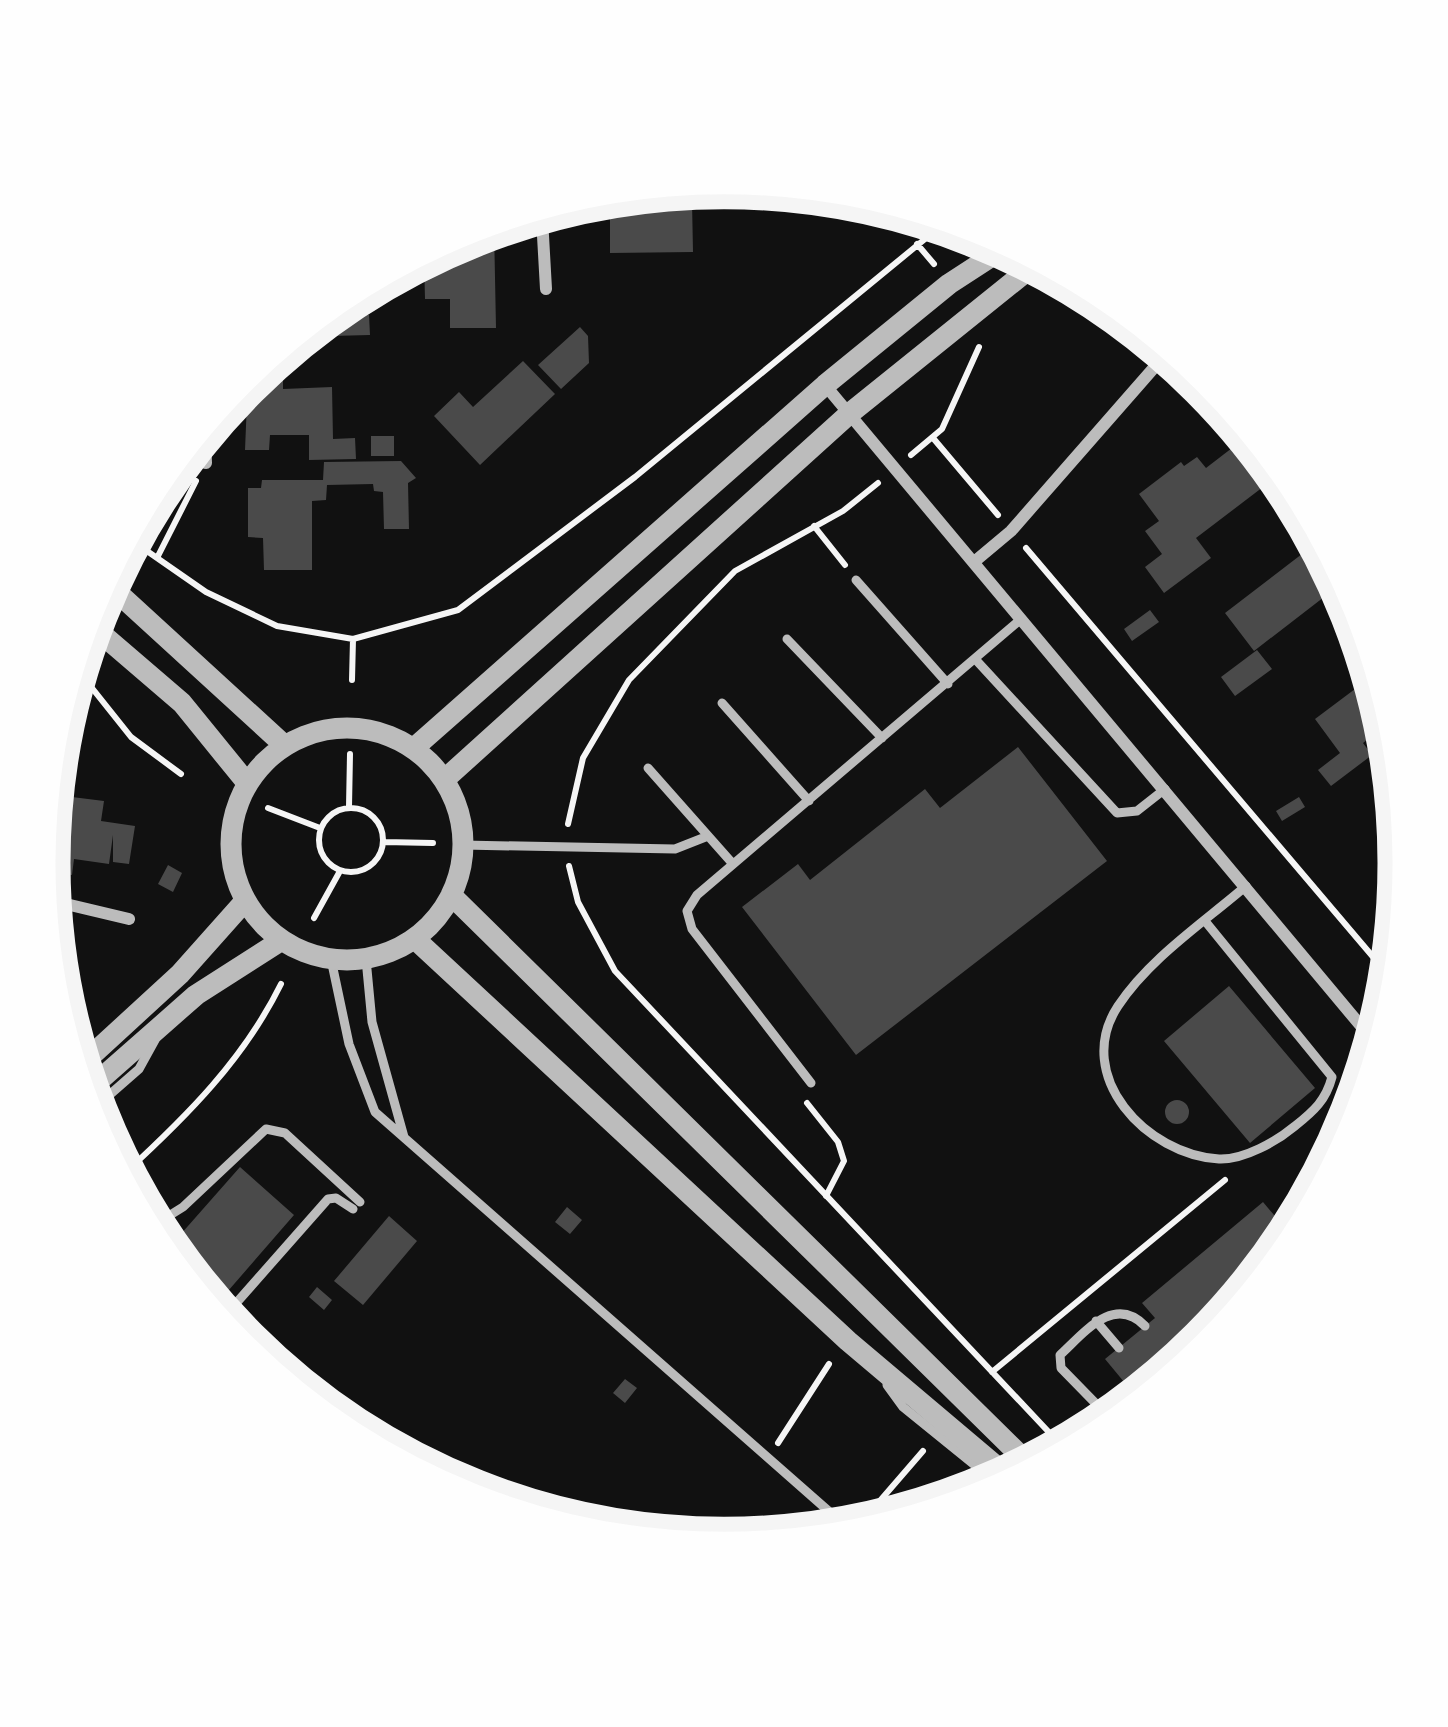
<svg xmlns="http://www.w3.org/2000/svg" width="1448" height="1727" viewBox="0 0 1448 1727" font-family="Quicksand,sans-serif">
<style>
.building{fill:#4a4a4a}
.lines{fill:none;stroke-linecap:round;stroke-linejoin:round}
.path{stroke:#f5f5f5;stroke-width:6}
.service{stroke:#bcbcbc;stroke-width:9}
.minor{stroke:#bcbcbc;stroke-width:12}
.tertiary{stroke:#bcbcbc;stroke-width:21}
.rim{fill:none;stroke:#f5f5f5;stroke-width:15}
</style>
<rect width="100%" height="100%" fill="#111"/>
<path class="building" d="M 692,201 L 693,252 L 610,253 L 610,204 Z
M 494,227 L 496,328 L 450,328 L 450,299 L 425,299 L 424,260 L 448,252 L 448,243 L 464,233 Z
M 356,305 L 356,315 L 369,315 L 370,335 L 331,336 L 330,322 Z
M 580,327 L 588,336 L 589,363 L 561,389 L 538,365 Z
M 283,354 L 283,389 L 332,387 L 333,439 L 355,438 L 356,459 L 309,460 L 309,435 L 270,435 L 269,450 L 245,450 L 248,377 Z
M 523,361 L 555,394 L 480,465 L 434,416 L 459,392 L 473,407 Z
M 371,436 L 394,436 L 394,456 L 371,456 Z
M 1232,448 L 1263,487 L 1196,538 L 1211,558 L 1164,593 L 1145,567 L 1162,554 L 1145,531 L 1159,521 L 1139,494 L 1181,462 L 1184,466 L 1197,457 L 1206,468 Z
M 401,461 L 416,478 L 408,483 L 409,529 L 384,529 L 383,492 L 374,491 L 373,484 L 327,485 L 326,500 L 312,501 L 312,570 L 264,570 L 263,538 L 248,537 L 248,488 L 261,488 L 262,480 L 323,480 L 324,462 Z
M 1315,544 L 1337,587 L 1254,651 L 1225,613 Z
M 1150,610 L 1159,622 L 1132,641 L 1124,629 Z
M 1257,650 L 1272,669 L 1235,696 L 1221,677 Z
M 1364,652 L 1380,730 L 1363,743 L 1372,755 L 1331,786 L 1318,770 L 1340,753 L 1315,719 L 1363,683 L 1349,664 Z
M 1018,747 L 1107,861 L 856,1055 L 742,907 L 798,864 L 810,880 L 925,789 L 940,808 Z
M 56,795 L 104,801 L 101,821 L 135,826 L 129,864 L 113,862 L 113,835 L 109,864 L 74,859 L 72,875 L 45,871 Z
M 1299,797 L 1305,807 L 1282,821 L 1276,811 Z
M 168,865 L 182,873 L 173,892 L 158,884 Z
M 1229,986 L 1315,1088 L 1250,1143 L 1164,1041 Z
M1165 1112a12 12 0 1 1 24 0a12 12 0 1 1-24 0Z
M 240,1167 L 294,1215 L 215,1306 L 173,1243 Z
M 1263,1202 L 1285,1228 L 1206,1346 L 1134,1394 L 1105,1359 L 1155,1318 L 1142,1303 Z
M 567,1207 L 582,1220 L 570,1234 L 555,1222 Z
M 389,1216 L 417,1241 L 363,1305 L 334,1281 Z
M 317,1287 L 332,1300 L 324,1310 L 309,1297 Z
M 625,1379 L 637,1388 L 625,1403 L 613,1393 Z"/>
<g class="lines">
<path class="path" d="M 917,244 L 934,264
M 933,438 L 998,515
M 911,455 L 942,429 L 979,347
M 814,526 L 845,565
M 134,542 L 206,592 L 277,626 L 353,639 L 458,610 L 635,477 L 942,225
M 1026,548 L 1385,971
M 157,558 L 196,481
M 80,673 L 131,737 L 181,774
M 352,680 L 353,639
M 349,807 L 350,754
M319 840a32 32 0 1 1 64 0a32 32 0 1 1-64 0Z
M 268,808 L 320,828
M 568,824 L 583,758 L 629,680 L 735,571 L 843,511 L 878,483
M 384,842 L 433,843
M 569,866 L 578,902 L 615,971 L 1060,1444
M 314,918 L 340,871
M 807,1103 L 838,1142 L 844,1161 L 826,1196
M 1340,1118 L 1358,1102
M 126,1172 C 187,1116 244,1059 281,984
M 992,1372 L 1225,1180
M 778,1443 L 829,1364
M 866,1517 L 923,1451"/>
<path class="service" d="M 856,580 L 948,684
M 787,639 L 882,738
M 976,660 L 1117,813 L 1137,811 L 1165,789
M 722,703 L 809,801
M 648,768 L 733,864
M 463,845 L 675,849 L 708,836
M 1205,921 L 1332,1077 C 1326,1100 1314,1111 1295,1126 C 1277,1141 1244,1160 1219,1159 C 1147,1155 1072,1076 1118,1006 C 1150,958 1203,923 1246,886
M 331,959 L 349,1044 L 375,1112 L 841,1522
M 366,959 L 372,1022 L 404,1137
M 811,1083 L 692,929 L 687,911 L 697,895 L 1021,619
M 91,1111 L 139,1069 L 155,1040
M 159,1222 L 183,1207 L 266,1129 L 285,1133 L 360,1202
M 223,1318 L 328,1199 L 336,1198 L 353,1209
M 1096,1321 L 1119,1348
M 887,1385 L 903,1407 L 998,1484
M 1105,1413 L 1061,1368 L 1060,1355 C 1084,1333 1114,1294 1145,1326"/>
<path class="minor" d="M 542,218 L 546,289
M 825,385 L 1371,1038
M 205,437 L 206,463
M 974,562 L 1011,531 L 1166,354
M 49,900 L 129,919"/>
<path class="tertiary" d="M 107,583 L 284,745
M 90,624 L 182,703 L 247,783
M231 844a116 116 0 1 1 232 0a116 116 0 1 1-232 0Z
M 414,748 L 825,385 L 949,284 L 1006,247
M 444,780 L 849,414 L 1033,266
M 451,895 L 1029,1464
M 415,939 L 848,1341 L 1009,1477
M 82,1064 L 180,974 L 245,901
M 87,1091 L 196,995 L 282,940"/>
</g>
<path d="M0 0H1448V1727H0ZM63 863a661 661 0 1 1 1322 0a661 661 0 1 1-1322 0Z" fill="#fefefe" fill-rule="evenodd"/>
<path class="rim" d="M63 863a661 661 0 1 1 1322 0a661 661 0 1 1-1322 0Z"/>
</svg>
